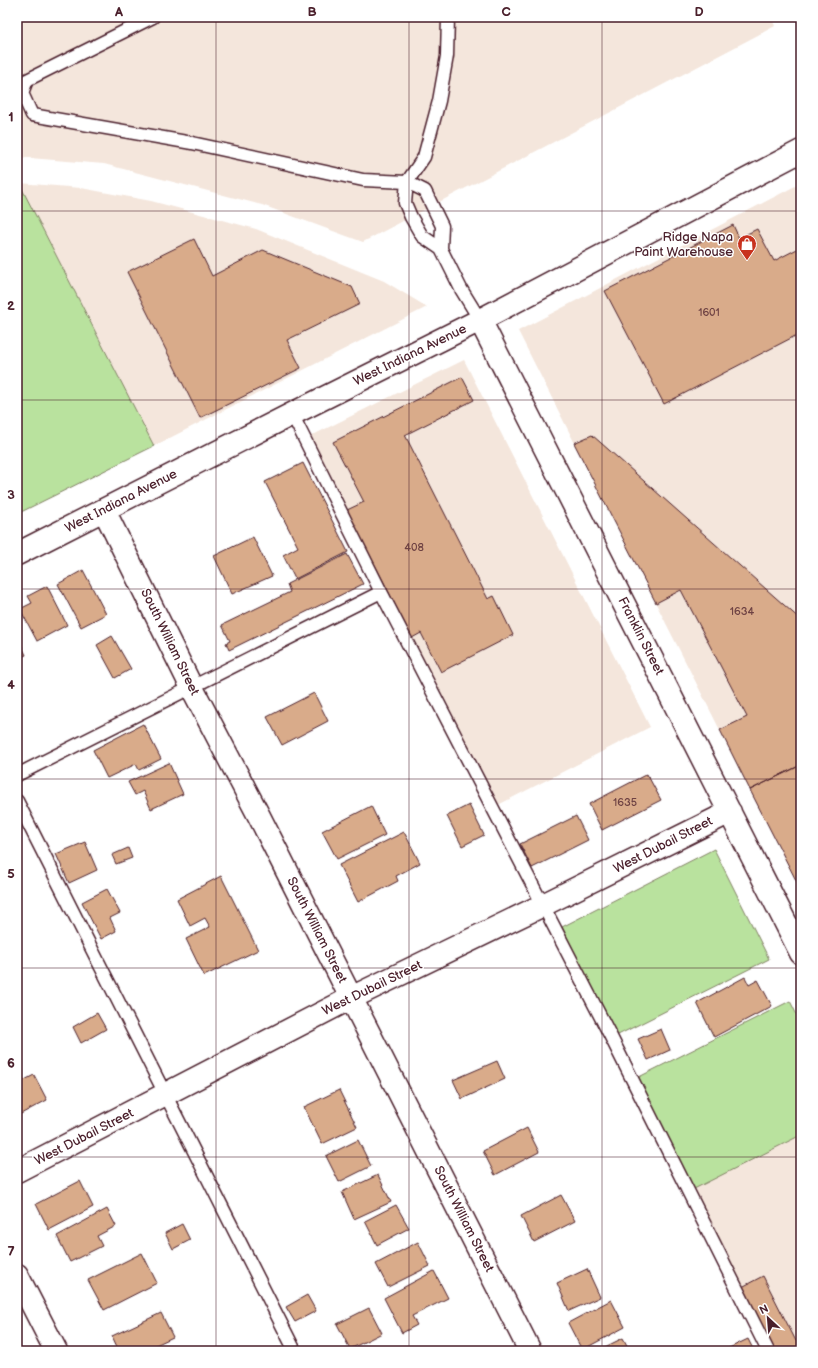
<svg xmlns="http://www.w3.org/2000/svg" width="818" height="1368" viewBox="0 0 818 1368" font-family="'Balsamiq Sans',sans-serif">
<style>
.built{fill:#f4e6dc}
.green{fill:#b9e29e;stroke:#828064}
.building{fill:#d9ab8a;stroke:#4a1f2b}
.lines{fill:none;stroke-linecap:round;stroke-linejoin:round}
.service-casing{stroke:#4a1f2b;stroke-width:15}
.minor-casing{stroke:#4a1f2b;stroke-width:25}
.tertiary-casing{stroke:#4a1f2b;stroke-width:25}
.service{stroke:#fff;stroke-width:12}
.minor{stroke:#fff;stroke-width:22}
.tertiary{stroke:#fff;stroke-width:22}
.grid{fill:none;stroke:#4a1f2b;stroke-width:1;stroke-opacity:0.55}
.labels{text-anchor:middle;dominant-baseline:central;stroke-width:3;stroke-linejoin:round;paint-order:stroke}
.number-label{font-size:11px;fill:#6e4243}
.poi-label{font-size:13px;fill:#4a1f2b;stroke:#fff;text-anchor:end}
.street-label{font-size:13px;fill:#4a1f2b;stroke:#fff}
.neatline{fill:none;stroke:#4a1f2b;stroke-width:1.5}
.grid-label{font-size:13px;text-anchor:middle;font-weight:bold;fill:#4a1f2b}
</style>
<rect width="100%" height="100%" fill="#fff"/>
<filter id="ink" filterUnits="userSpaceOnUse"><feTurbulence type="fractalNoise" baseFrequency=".025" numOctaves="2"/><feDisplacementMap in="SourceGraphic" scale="8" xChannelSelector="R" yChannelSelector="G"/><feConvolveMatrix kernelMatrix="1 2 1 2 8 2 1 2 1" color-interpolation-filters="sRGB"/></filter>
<g filter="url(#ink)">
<path class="built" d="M 17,17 L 771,17 L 775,26 L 363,242 L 262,205 L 104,164 L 17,157 Z
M 19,183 L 81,188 L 151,201 L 256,229 L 384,281 L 427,307 L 154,446 Z
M 801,183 L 801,890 L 518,331 Z
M 464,360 L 650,727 L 498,805 L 347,510 L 309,437 Z
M 801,1135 L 801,1351 L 775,1351 L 692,1190 Z"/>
<path class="green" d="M 17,183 L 19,183 L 154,446 L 17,514 Z
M 714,849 L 769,959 L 616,1036 L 562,927 Z
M 790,1001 L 801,1023 L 801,1135 L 692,1190 L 637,1078 Z"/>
<path class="building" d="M 733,225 L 739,238 L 757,229 L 774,261 L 801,247 L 801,333 L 664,404 L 605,291 Z
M 194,239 L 212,276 L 263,250 L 352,287 L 360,304 L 287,340 L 301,368 L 200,418 L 127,272 Z
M 462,377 L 474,400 L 405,435 L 488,599 L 494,596 L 513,635 L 441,672 L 421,633 L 412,638 L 347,510 L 364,502 L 333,442 Z
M 592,435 L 801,620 L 801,765 L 750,790 L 720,730 L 747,717 L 681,590 L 656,603 L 574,443 Z
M 303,463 L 348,552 L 295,579 L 283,555 L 298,547 L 265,482 Z
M 253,537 L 272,576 L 232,594 L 214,556 Z
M 347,554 L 363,584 L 229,650 L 226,643 L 230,641 L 222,625 L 290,592 L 287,584 Z
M 83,570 L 106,614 L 81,627 L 58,584 Z
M 47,586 L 67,625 L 37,641 L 20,609 L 32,603 L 28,596 Z
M 17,636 L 26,655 L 17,659 Z
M 112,636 L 131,669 L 115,678 L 97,645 Z
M 314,693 L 328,721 L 282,745 L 267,717 Z
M 143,724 L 161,759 L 139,770 L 136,764 L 107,778 L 93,750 Z
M 169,763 L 183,794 L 151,809 L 143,791 L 135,795 L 128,782 Z
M 801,765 L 801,890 L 750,790 Z
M 647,774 L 661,800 L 602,830 L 589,804 Z
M 469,805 L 484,835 L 462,846 L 447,816 Z
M 371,806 L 385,835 L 337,859 L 322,831 Z
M 576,816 L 588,840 L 532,868 L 520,844 Z
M 404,832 L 420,863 L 396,876 L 398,881 L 358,902 L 339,865 Z
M 85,842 L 97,870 L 69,883 L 56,854 Z
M 128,848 L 132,858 L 116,864 L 112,855 Z
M 221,876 L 258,950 L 204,976 L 186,939 L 210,927 L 205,918 L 190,926 L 177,899 Z
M 107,889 L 120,913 L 110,918 L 116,931 L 101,939 L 82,902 Z
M 745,977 L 749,985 L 758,980 L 772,1006 L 714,1037 L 697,1003 Z
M 97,1013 L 106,1029 L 81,1043 L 73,1027 Z
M 661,1029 L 670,1050 L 648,1060 L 638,1039 Z
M 17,1053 L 22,1063 L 17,1065 Z
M 497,1061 L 505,1079 L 462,1099 L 453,1080 Z
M 34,1075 L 47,1100 L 17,1116 L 17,1084 Z
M 339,1090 L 357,1127 L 322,1144 L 304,1107 Z
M 527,1128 L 539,1152 L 495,1175 L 483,1151 Z
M 358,1140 L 371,1166 L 339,1182 L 326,1156 Z
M 378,1175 L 391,1202 L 354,1219 L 342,1192 Z
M 80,1181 L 93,1207 L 49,1230 L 36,1204 Z
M 561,1195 L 575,1221 L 534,1242 L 521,1216 Z
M 396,1205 L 409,1228 L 377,1245 L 365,1221 Z
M 107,1209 L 116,1226 L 97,1236 L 102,1246 L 70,1262 L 57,1236 Z
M 182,1224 L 190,1240 L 173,1249 L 165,1233 Z
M 418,1242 L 430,1266 L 388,1287 L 376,1264 Z
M 142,1253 L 157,1283 L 104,1310 L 88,1280 Z
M 587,1269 L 600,1297 L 569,1311 L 557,1283 Z
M 434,1271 L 448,1298 L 412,1316 L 417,1325 L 402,1333 L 384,1298 Z
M 763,1276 L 796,1341 L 801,1339 L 801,1351 L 775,1351 L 742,1287 Z
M 307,1295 L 316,1311 L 295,1322 L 286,1307 Z
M 611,1300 L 625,1327 L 582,1350 L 568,1323 Z
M 369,1308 L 382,1333 L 350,1349 L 337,1324 Z
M 161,1313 L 173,1337 L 143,1351 L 119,1351 L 112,1336 Z
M 623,1338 L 630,1351 L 597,1351 Z
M 748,1339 L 754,1351 L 726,1351 L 725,1350 Z"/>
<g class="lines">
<g class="service-casing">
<path id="service" d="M 153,17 L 27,80 L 22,93 L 32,115 L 192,143 L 363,180 L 407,182 L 424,157 L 439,101 L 447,56 L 448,17
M 441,249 L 422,236 L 411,217 L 405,203 L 407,182 L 425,191 L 442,226 L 441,249 L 461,289 L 480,320
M 292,414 L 381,592 L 610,1035 L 768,1351
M 17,775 L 381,592
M 17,801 L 295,1351"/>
</g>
<g class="minor-casing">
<path id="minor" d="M 480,320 L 801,953
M 104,510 L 191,686 L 259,816 L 530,1351
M 17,1171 L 351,998 L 543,905 L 730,812
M 17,1275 L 56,1351"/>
</g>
<g class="tertiary-casing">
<path id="tertiary" d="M 17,554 L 292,414 L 480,320 L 801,151"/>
</g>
<use href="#service" class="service"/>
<use href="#minor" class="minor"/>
<use href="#tertiary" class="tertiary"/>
</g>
</g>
<path class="grid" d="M 216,17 L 216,1351M 409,17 L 409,1351M 602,17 L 602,1351M 17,211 L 801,211M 17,400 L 801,400M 17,589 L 801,589M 17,779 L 801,779M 17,968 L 801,968M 17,1157 L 801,1157"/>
<defs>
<g id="shop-pin" transform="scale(1)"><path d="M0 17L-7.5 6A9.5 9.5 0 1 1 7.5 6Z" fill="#c8321e" stroke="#fff"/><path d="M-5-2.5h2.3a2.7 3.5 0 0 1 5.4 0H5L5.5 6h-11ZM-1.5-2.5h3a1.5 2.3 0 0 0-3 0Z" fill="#fff"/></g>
</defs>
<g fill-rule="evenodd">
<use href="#shop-pin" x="747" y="244"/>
</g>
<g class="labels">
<g class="number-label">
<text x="709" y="312">1601</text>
<text x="414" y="547">408</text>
<text x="742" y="611">1634</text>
<text x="625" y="802">1635</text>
</g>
<g class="poi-label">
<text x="733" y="237">Ridge Napa<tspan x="733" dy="15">Paint Warehouse</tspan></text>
</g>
<g class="street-label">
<text transform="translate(410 355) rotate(-26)">West Indiana Avenue</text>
<text transform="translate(121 501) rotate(-27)">West Indiana Avenue</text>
<text transform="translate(641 636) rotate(63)">Franklin Street</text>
<text transform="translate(170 642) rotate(64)">South William Street</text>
<text transform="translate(663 845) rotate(-27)">West Dubail Street</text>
<text transform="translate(317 930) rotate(63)">South William Street</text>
<text transform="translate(372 988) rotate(-26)">West Dubail Street</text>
<text transform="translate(84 1137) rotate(-27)">West Dubail Street</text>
<text transform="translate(464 1219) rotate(63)">South William Street</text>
</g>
</g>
<rect width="818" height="1368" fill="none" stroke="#fff" stroke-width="44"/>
<g transform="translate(768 1318) rotate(334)" stroke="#ffffff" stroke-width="3" paint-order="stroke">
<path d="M0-3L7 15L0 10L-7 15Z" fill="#4a1f2b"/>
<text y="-6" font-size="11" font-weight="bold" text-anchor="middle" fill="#4a1f2b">N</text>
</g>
<rect x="22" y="22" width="774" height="1324" class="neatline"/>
<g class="grid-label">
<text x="119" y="16">A</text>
<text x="312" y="16">B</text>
<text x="506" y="16">C</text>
<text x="699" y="16">D</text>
<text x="11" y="121">1</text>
<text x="11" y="310">2</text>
<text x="11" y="499">3</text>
<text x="11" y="689">4</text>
<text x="11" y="878">5</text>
<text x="11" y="1067">6</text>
<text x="11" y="1256">7</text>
</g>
</svg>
